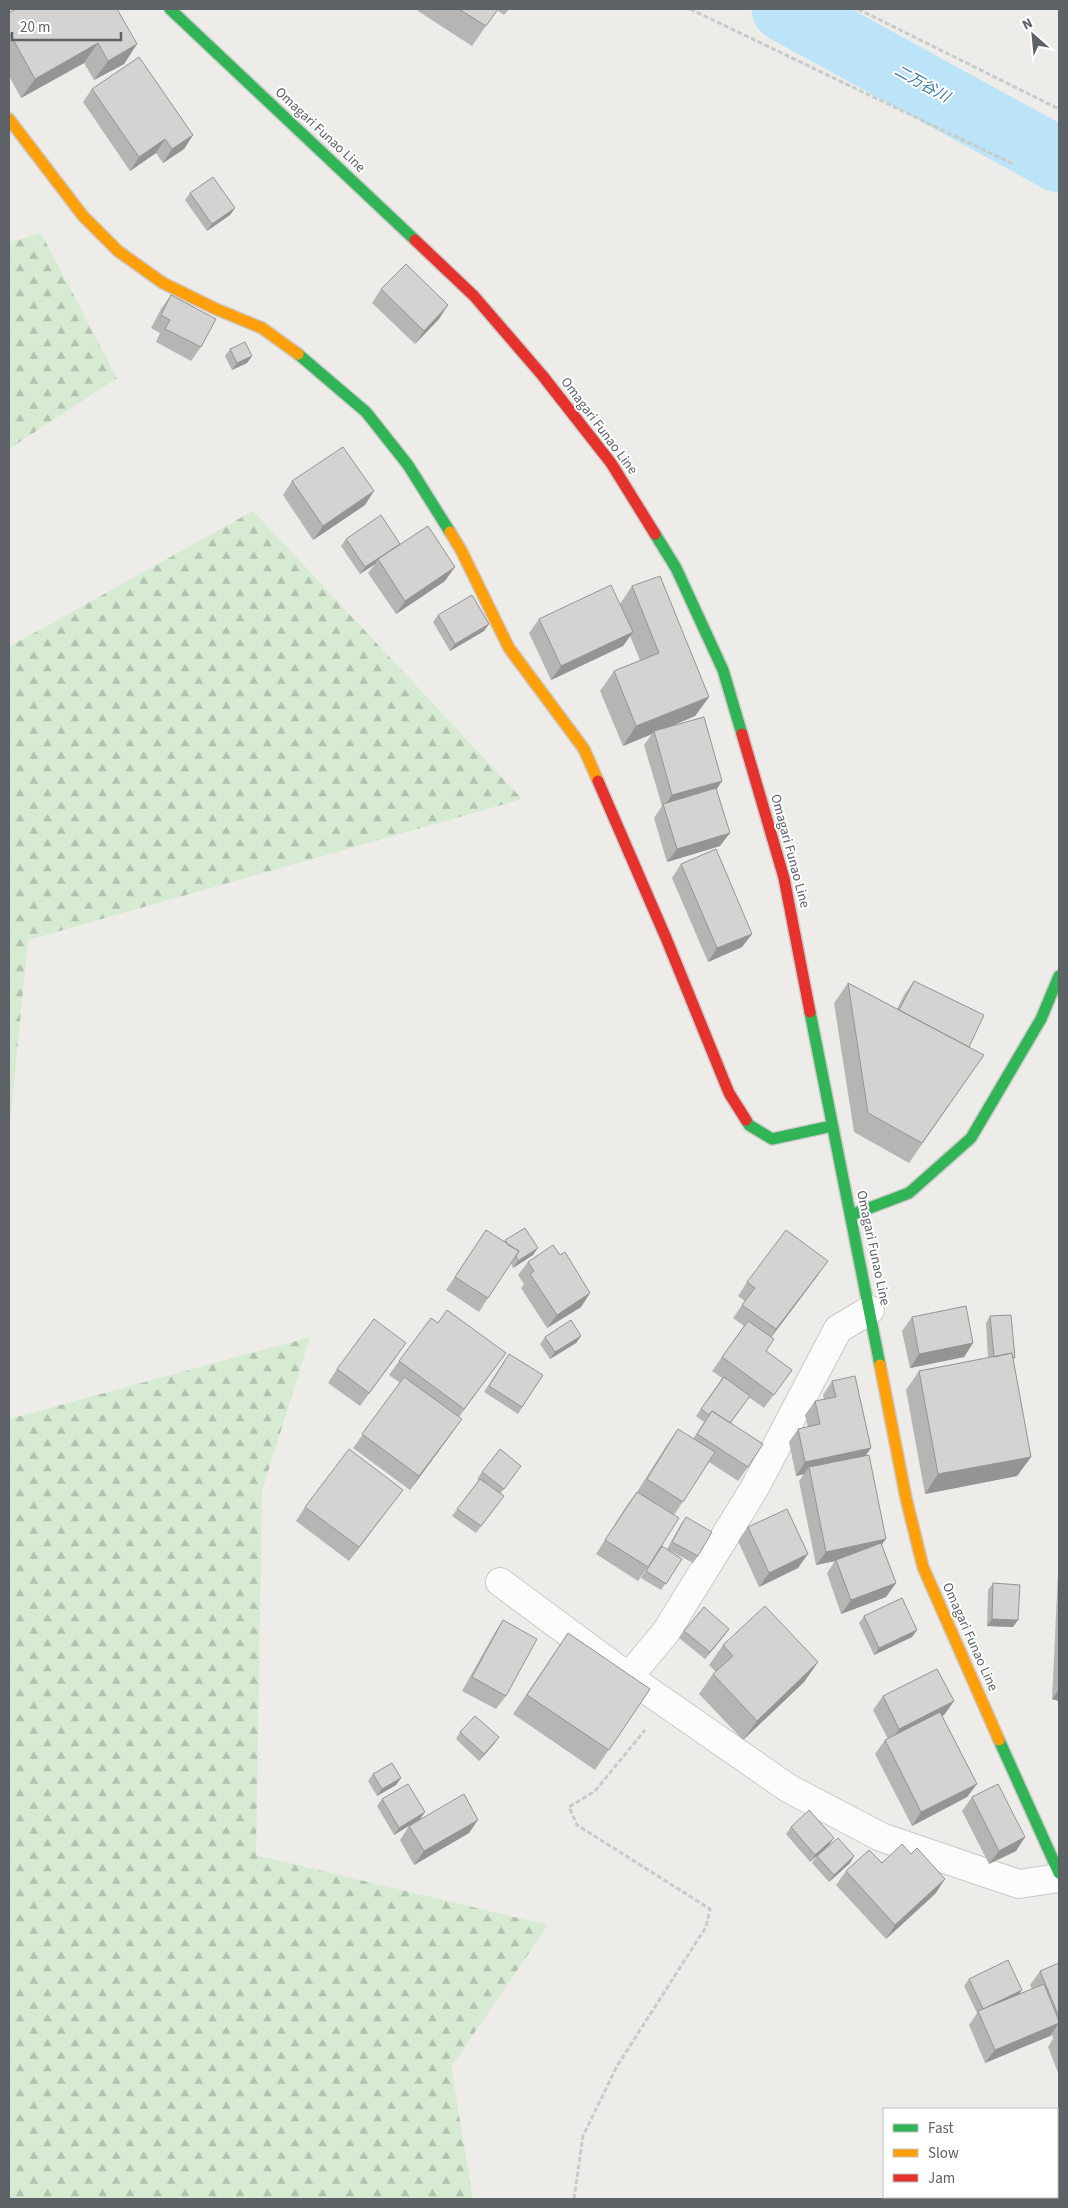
<svg xmlns="http://www.w3.org/2000/svg" width="1068" height="2208" viewBox="0 0 1068 2208" font-family="'Source Sans 3','Noto Sans JP',sans-serif">
<style>
.forest{fill:url(#forest-firs)}
.lines{fill:none;stroke-linecap:round;stroke-linejoin:round}
.river{stroke:#bce4f8;stroke-width:65}
.street-casing{stroke:#c9c9c9;stroke-width:30}
.fast-casing{stroke:#cacaca;stroke-width:14}
.slow-casing{stroke:#cacaca;stroke-width:14}
.jam-casing{stroke:#cacaca;stroke-width:14}
.path{stroke:#c7ccc9;stroke-width:3;stroke-dasharray:5 2.5;stroke-linecap:butt}
.street{stroke:#fcfcfc;stroke-width:28}
.fast{stroke:#30b455;stroke-width:11}
.slow{stroke:#ff9f0a;stroke-width:11}
.jam{stroke:#e5322d;stroke-width:11}
.wall{fill:#b6b5b4}
.shaded-wall{fill:#949492}
.building{fill:#d4d3d1;stroke:#949492}
.labels{text-anchor:middle;dominant-baseline:central;stroke-width:4;stroke-linejoin:round;paint-order:stroke}
.street-label{font-size:14px;fill:#5d6267;stroke:#fff}
.water-label{font-size:15px;font-style:italic;fill:#3677a7;stroke:#fff}
</style>
<defs>
<pattern id="forest-firs" width="22" height="20" patternUnits="userSpaceOnUse" patternTransform="scale(1.25)"><rect width="22" height="20" fill="#d6ebd2"/><path d="M5 1l3.5 6h-7zM16 11l3.5 6h-7z" fill="#b1c2ae"/></pattern>
</defs>
<rect width="100%" height="100%" fill="#edece8"/>
<path class="forest" d="M 41,233 L 117,378 L 9,449 L 9,243 Z
M 253,511 L 522,799 L 28,940 L 9,1133 L 9,647 Z
M 310,1337 L 262,1491 L 256,1855 L 548,1925 L 451,2067 L 473,2199 L 9,2199 L 9,1419 Z"/>
<g class="lines">
<path class="river" d="M 784,9 L 1059,160"/>
<g class="street-casing">
<path id="street" d="M 500,1582 L 631,1679 L 788,1788 L 881,1837 L 983,1872 L 1019,1884 L 1059,1878
M 631,1679 L 636,1668 L 666,1632 L 754,1489 L 838,1329 L 870,1310"/>
</g>
<g class="fast-casing">
<path id="fast" d="M 170,9 L 415,240
M 298,354 L 366,412 L 408,465 L 450,532
M 655,534 L 676,568 L 723,670 L 742,734
M 810,1012 L 880,1365
M 746,1120 L 749,1125 L 772,1139 L 832,1126
M 851,1215 L 909,1193 L 971,1138 L 1041,1019 L 1059,976
M 999,1740 L 1059,1873"/>
</g>
<g class="slow-casing">
<path id="slow" d="M 9,119 L 83,216 L 118,251 L 163,283 L 216,309 L 262,328 L 298,354
M 450,532 L 461,550 L 509,648 L 584,749 L 598,781
M 880,1365 L 906,1498 L 923,1567 L 999,1740"/>
</g>
<g class="jam-casing">
<path id="jam" d="M 415,240 L 474,296 L 542,375 L 611,463 L 655,534
M 742,734 L 784,878 L 810,1012
M 598,781 L 666,938 L 729,1093 L 746,1120"/>
</g>
<path class="path" d="M 690,9 L 1013,164
M 858,9 L 1059,109
M 574,2199 L 583,2136 L 617,2066 L 706,1927 L 710,1909 L 577,1825 L 569,1807 L 595,1791 L 645,1730"/>
<use href="#street" class="street"/>
<use href="#fast" class="fast"/>
<use href="#slow" class="slow"/>
<use href="#jam" class="jam"/>
</g>
<path class="wall" d="M 420,9 L 509,9 L 504,15 L 497,10 L 472,46 L 418,11 Z
M 9,13 L 137,44 L 124,64 L 94,80 L 84,63 L 21,98 L 9,76 Z
M 92,89 L 193,135 L 184,149 L 163,163 L 156,153 L 130,171 L 83,102 Z
M 190,193 L 235,208 L 230,215 L 207,231 L 185,200 Z
M 381,289 L 439,319 L 415,344 L 372,303 Z
M 171,295 L 201,347 L 191,361 L 156,342 L 160,333 L 151,328 L 161,309 Z
M 230,349 L 252,356 L 247,363 L 232,370 L 225,356 Z
M 292,481 L 365,505 L 313,540 L 283,495 Z
M 346,539 L 399,545 L 445,581 L 396,614 L 368,573 L 375,564 L 360,574 L 341,546 Z
M 632,586 L 709,697 L 695,716 L 670,727 L 722,781 L 717,789 L 720,846 L 667,862 L 654,818 L 662,806 L 644,745 L 652,734 L 623,746 L 600,691 L 614,671 L 640,660 L 630,636 L 623,646 L 551,680 L 529,633 L 539,619 L 620,604 Z
M 438,615 L 489,624 L 484,631 L 450,651 L 433,622 Z
M 681,864 L 752,934 L 742,947 L 708,962 L 672,878 Z
M 914,981 L 969,1047 L 984,1055 L 909,1163 L 854,1132 L 834,1003 L 848,983 L 897,1009 L 904,995 Z
M 486,1230 L 504,1242 L 505,1240 L 533,1255 L 513,1268 L 511,1263 L 479,1312 L 446,1290 Z
M 560,1255 L 590,1293 L 581,1307 L 547,1328 L 521,1288 L 524,1284 L 518,1275 L 528,1262 Z
M 818,1275 L 771,1337 L 766,1351 L 792,1370 L 764,1408 L 749,1397 L 731,1423 L 748,1467 L 738,1481 L 709,1462 L 674,1515 L 648,1567 L 638,1581 L 596,1554 L 627,1505 L 637,1492 L 668,1443 L 678,1429 L 693,1439 L 704,1422 L 696,1416 L 722,1378 L 712,1371 L 744,1326 L 733,1318 L 745,1301 L 738,1296 L 747,1282 Z
M 990,1316 L 1013,1360 L 1031,1457 L 1017,1476 L 925,1494 L 906,1390 L 919,1371 L 988,1358 L 986,1323 Z
M 912,1317 L 973,1343 L 964,1357 L 910,1368 L 902,1331 Z
M 438,1323 L 506,1353 L 459,1417 L 452,1433 L 410,1490 L 353,1448 L 400,1383 L 389,1375 L 399,1361 Z
M 581,1336 L 576,1343 L 550,1359 L 540,1344 L 545,1337 Z
M 397,1356 L 360,1406 L 328,1383 L 337,1369 Z
M 504,1361 L 543,1375 L 518,1414 L 484,1392 Z
M 832,1381 L 866,1455 L 882,1545 L 896,1583 L 886,1597 L 841,1614 L 827,1573 L 835,1561 L 816,1565 L 799,1481 L 804,1474 L 796,1476 L 789,1442 L 798,1429 L 808,1427 L 805,1415 L 815,1401 L 824,1399 L 823,1395 Z
M 482,1472 L 516,1473 L 500,1494 L 499,1503 L 476,1533 L 452,1516 L 479,1480 L 477,1479 Z
M 393,1503 L 349,1561 L 296,1521 L 305,1507 Z
M 686,1517 L 698,1556 L 693,1563 L 667,1549 L 681,1524 Z
M 748,1527 L 798,1568 L 759,1587 L 738,1541 Z
M 662,1546 L 682,1559 L 661,1590 L 641,1578 Z
M 1059,1552 L 1059,1701 L 1052,1699 Z
M 993,1583 L 1013,1627 L 987,1626 L 988,1590 Z
M 864,1616 L 917,1630 L 912,1637 L 874,1655 L 859,1623 Z
M 503,1620 L 506,1696 L 496,1709 L 462,1691 L 494,1634 Z
M 729,1629 L 724,1636 L 705,1659 L 679,1638 L 684,1631 Z
M 568,1633 L 650,1689 L 595,1770 L 513,1714 Z
M 723,1645 L 818,1662 L 804,1682 L 743,1740 L 699,1694 L 713,1674 L 716,1672 L 709,1665 Z
M 883,1696 L 954,1701 L 944,1715 L 942,1716 L 977,1784 L 967,1797 L 912,1826 L 875,1754 L 885,1740 L 888,1739 L 873,1710 Z
M 460,1732 L 499,1737 L 494,1744 L 479,1761 L 456,1739 Z
M 373,1774 L 401,1778 L 396,1785 L 377,1796 L 368,1781 Z
M 972,1797 L 1025,1837 L 1016,1851 L 989,1864 L 962,1811 Z
M 382,1799 L 425,1812 L 420,1819 L 394,1835 L 377,1806 Z
M 409,1826 L 469,1833 L 414,1865 L 400,1840 Z
M 791,1827 L 829,1845 L 810,1862 L 786,1834 Z
M 911,1854 L 936,1893 L 886,1939 L 836,1885 L 846,1871 L 882,1863 Z
M 817,1856 L 854,1856 L 850,1863 L 829,1882 L 812,1863 Z
M 1059,1963 L 1059,2075 L 1048,2047 L 1053,2039 L 1052,2035 L 1050,2036 L 985,2063 L 969,2025 L 977,2013 L 964,1986 L 969,1979 L 1022,1990 L 1019,1994 L 1032,1989 L 1030,1985 L 1040,1971 Z
M 1059,2168 L 1059,2193 L 1057,2188 L 1057,2171 Z"/>
<path class="shaded-wall" d="M 98,43 L 84,63 L 21,98 L 35,79 Z
M 137,44 L 124,64 L 94,80 L 108,61 Z
M 193,135 L 184,149 L 163,163 L 172,149 Z
M 165,139 L 156,153 L 130,171 L 139,157 Z
M 235,208 L 230,215 L 207,231 L 212,224 Z
M 448,305 L 439,319 L 415,344 L 424,331 Z
M 252,356 L 247,363 L 232,370 L 237,363 Z
M 374,491 L 365,505 L 313,540 L 323,526 Z
M 400,544 L 395,551 L 378,559 L 375,564 L 360,574 L 365,567 Z
M 455,567 L 445,581 L 396,614 L 405,601 Z
M 489,624 L 484,631 L 450,651 L 455,644 Z
M 633,632 L 623,646 L 551,680 L 561,666 Z
M 709,697 L 695,716 L 654,733 L 654,731 L 652,734 L 623,746 L 636,726 Z
M 722,781 L 713,794 L 664,807 L 672,795 Z
M 730,833 L 720,846 L 667,862 L 677,849 Z
M 752,934 L 742,947 L 708,962 L 717,948 Z
M 538,1248 L 533,1255 L 513,1268 L 518,1261 Z
M 828,1261 L 818,1275 L 767,1343 L 776,1329 Z
M 590,1293 L 581,1307 L 547,1328 L 557,1315 Z
M 581,1336 L 576,1343 L 550,1359 L 555,1352 Z
M 973,1343 L 964,1357 L 910,1368 L 919,1354 Z
M 462,1419 L 452,1433 L 410,1490 L 419,1476 Z
M 871,1448 L 861,1462 L 809,1467 L 804,1474 L 796,1476 L 805,1462 Z
M 1031,1457 L 1017,1476 L 925,1494 L 938,1474 Z
M 403,1490 L 393,1503 L 349,1561 L 359,1547 Z
M 886,1539 L 876,1553 L 836,1560 L 835,1561 L 816,1565 L 826,1552 Z
M 808,1554 L 798,1568 L 759,1587 L 769,1573 Z
M 896,1583 L 886,1597 L 841,1614 L 851,1600 Z
M 992,1619 L 1018,1620 L 1013,1627 L 987,1626 Z
M 729,1629 L 724,1636 L 705,1659 L 710,1652 Z
M 917,1630 L 912,1637 L 874,1655 L 879,1648 Z
M 818,1662 L 804,1682 L 743,1740 L 757,1721 Z
M 1059,1689 L 1059,1701 L 1052,1699 Z
M 954,1701 L 944,1715 L 890,1742 L 899,1729 Z
M 499,1737 L 494,1744 L 479,1761 L 484,1754 Z
M 401,1778 L 396,1785 L 377,1796 L 382,1789 Z
M 977,1784 L 967,1797 L 912,1826 L 921,1812 Z
M 425,1812 L 420,1819 L 394,1835 L 399,1828 Z
M 478,1820 L 469,1833 L 414,1865 L 424,1851 Z
M 1025,1837 L 1016,1851 L 989,1864 L 999,1851 Z
M 834,1838 L 829,1845 L 810,1862 L 815,1855 Z
M 854,1856 L 850,1863 L 829,1882 L 834,1875 Z
M 945,1879 L 936,1893 L 886,1939 L 895,1925 Z
M 1022,1990 L 1017,1997 L 983,2009 Z
M 1059,2023 L 1050,2036 L 985,2063 L 995,2050 Z
M 1058,2162 L 1059,2162 L 1059,2166 L 1057,2167 L 1057,2164 Z"/>
<path class="building" d="M 16,9 L 117,9 L 137,44 L 108,61 L 98,43 L 35,79 L 9,32 L 9,13 Z
M 459,9 L 498,9 L 486,26 Z
M 139,57 L 193,135 L 172,149 L 165,139 L 139,157 L 92,89 Z
M 213,177 L 235,208 L 212,224 L 190,193 Z
M 406,264 L 448,305 L 424,331 L 381,289 Z
M 171,295 L 216,319 L 201,347 L 165,329 L 170,320 L 161,315 Z
M 245,342 L 252,356 L 237,363 L 230,349 Z
M 343,447 L 374,491 L 323,526 L 292,481 Z
M 381,515 L 400,544 L 365,567 L 346,539 Z
M 428,526 L 455,567 L 405,601 L 378,559 Z
M 660,576 L 709,697 L 636,726 L 614,671 L 659,653 L 632,586 Z
M 611,585 L 633,632 L 561,666 L 539,619 Z
M 472,595 L 489,624 L 455,644 L 438,615 Z
M 704,717 L 722,781 L 672,795 L 654,731 Z
M 716,788 L 730,833 L 677,849 L 663,804 Z
M 716,849 L 752,934 L 717,948 L 681,864 Z
M 914,981 L 984,1015 L 969,1047 L 899,1010 Z
M 848,983 L 984,1055 L 922,1143 L 868,1113 Z
M 525,1228 L 538,1248 L 518,1261 L 516,1256 L 519,1251 L 508,1245 L 505,1240 Z
M 486,1230 L 519,1251 L 488,1298 L 455,1277 Z
M 786,1230 L 828,1261 L 776,1329 L 742,1305 L 755,1288 L 747,1282 Z
M 553,1245 L 560,1255 L 565,1252 L 590,1293 L 557,1315 L 530,1274 L 534,1271 L 528,1262 Z
M 966,1306 L 973,1343 L 919,1354 L 912,1317 Z
M 447,1310 L 506,1353 L 464,1409 L 399,1361 L 431,1318 L 438,1323 Z
M 1011,1315 L 1015,1358 L 1013,1358 L 1012,1353 L 994,1357 L 990,1316 Z
M 374,1319 L 406,1343 L 369,1393 L 337,1369 Z
M 571,1320 L 581,1336 L 555,1352 L 545,1337 Z
M 748,1321 L 774,1339 L 766,1351 L 792,1370 L 774,1395 L 722,1357 Z
M 1012,1353 L 1031,1457 L 938,1474 L 919,1371 Z
M 509,1354 L 543,1375 L 522,1407 L 489,1386 Z
M 855,1376 L 871,1448 L 805,1462 L 798,1429 L 820,1424 L 815,1401 L 836,1397 L 832,1381 Z
M 404,1377 L 462,1419 L 419,1476 L 362,1434 Z
M 724,1377 L 750,1396 L 730,1423 L 712,1411 L 709,1415 L 701,1409 Z
M 712,1411 L 763,1444 L 748,1467 L 697,1434 Z
M 678,1429 L 715,1452 L 683,1502 L 647,1479 Z
M 349,1449 L 403,1490 L 359,1547 L 305,1507 Z
M 500,1449 L 521,1466 L 504,1489 L 482,1472 Z
M 869,1455 L 886,1539 L 826,1552 L 809,1467 Z
M 480,1479 L 504,1496 L 481,1526 L 457,1509 Z
M 637,1492 L 679,1518 L 648,1567 L 605,1540 Z
M 787,1509 L 808,1554 L 769,1573 L 748,1527 Z
M 686,1517 L 712,1532 L 698,1556 L 672,1542 Z
M 881,1543 L 896,1583 L 851,1600 L 836,1560 Z
M 662,1546 L 682,1559 L 666,1584 L 646,1571 Z
M 993,1583 L 1020,1585 L 1018,1620 L 992,1619 Z
M 902,1598 L 917,1630 L 879,1648 L 864,1616 Z
M 765,1606 L 818,1662 L 757,1721 L 713,1674 L 733,1656 L 723,1645 Z
M 704,1607 L 729,1629 L 710,1652 L 684,1631 Z
M 503,1620 L 537,1639 L 506,1696 L 472,1677 Z
M 568,1633 L 650,1689 L 609,1750 L 527,1695 Z
M 937,1669 L 954,1701 L 899,1729 L 883,1696 Z
M 940,1712 L 977,1784 L 921,1812 L 885,1740 Z
M 475,1716 L 499,1737 L 484,1754 L 460,1732 Z
M 392,1763 L 401,1778 L 382,1789 L 373,1774 Z
M 408,1784 L 425,1812 L 399,1828 L 382,1799 Z
M 998,1784 L 1025,1837 L 999,1851 L 972,1797 Z
M 464,1794 L 478,1820 L 424,1851 L 409,1826 Z
M 809,1810 L 834,1838 L 815,1855 L 791,1827 Z
M 838,1838 L 854,1856 L 834,1875 L 817,1856 Z
M 902,1844 L 911,1854 L 917,1848 L 945,1879 L 895,1925 L 846,1871 L 869,1850 L 882,1863 Z
M 1008,1960 L 1022,1990 L 983,2009 L 969,1979 Z
M 1059,1963 L 1059,2017 L 1040,1971 Z
M 1044,1984 L 1059,2021 L 1059,2023 L 995,2050 L 978,2011 Z
M 1059,2127 L 1059,2162 L 1058,2162 L 1057,2160 L 1057,2128 Z
M 953,2197 L 1026,2197 L 1027,2199 L 949,2199 Z
M 1034,2197 L 1041,2197 L 1042,2199 L 1030,2199 Z"/>
<g class="labels">
<g class="street-label">
<text transform="translate(320 130) rotate(43)">Omagari Funao Line</text>
<text transform="translate(599 426) rotate(53)">Omagari Funao Line</text>
<text transform="translate(790 851) rotate(75)">Omagari Funao Line</text>
<text transform="translate(873 1248) rotate(78)">Omagari Funao Line</text>
<text transform="translate(970 1637) rotate(66)">Omagari Funao Line</text>
</g>
<g class="water-label">
<text transform="translate(922 84) rotate(29)">二万谷川</text>
</g>
</g>
<rect width="1068" height="2208" fill="none" stroke="#5d6267" stroke-width="20"/>
<rect x="883" y="2108" width="175" height="90" fill="#ffffff" stroke="#bec0c2"/>
<rect x="893" y="2124" width="25" height="8" fill="#30b455" stroke="#bec0c2"/>
<text x="928" y="2133" font-size="15" fill="#5d6267">Fast</text>
<rect x="893" y="2149" width="25" height="8" fill="#ff9f0a" stroke="#bec0c2"/>
<text x="928" y="2158" font-size="15" fill="#5d6267">Slow</text>
<rect x="893" y="2174" width="25" height="8" fill="#e5322d" stroke="#bec0c2"/>
<text x="928" y="2183" font-size="15" fill="#5d6267">Jam</text>
<g transform="translate(1033 35) rotate(333)" stroke="#ffffff" stroke-width="4" paint-order="stroke">
<path d="M0-4L9 19L0 12L-9 19Z" fill="#5d6267"/>
<text y="-8" font-size="14" font-weight="bold" text-anchor="middle" fill="#5d6267">N</text>
</g>
<path d="M12 32v8h109v-8" fill="none" stroke="#5d6267" stroke-width="2.5"/>
<text x="20" y="32" font-size="15" fill="#5d6267" stroke="#ffffff" stroke-width="4" paint-order="stroke">20 m</text>
</svg>
